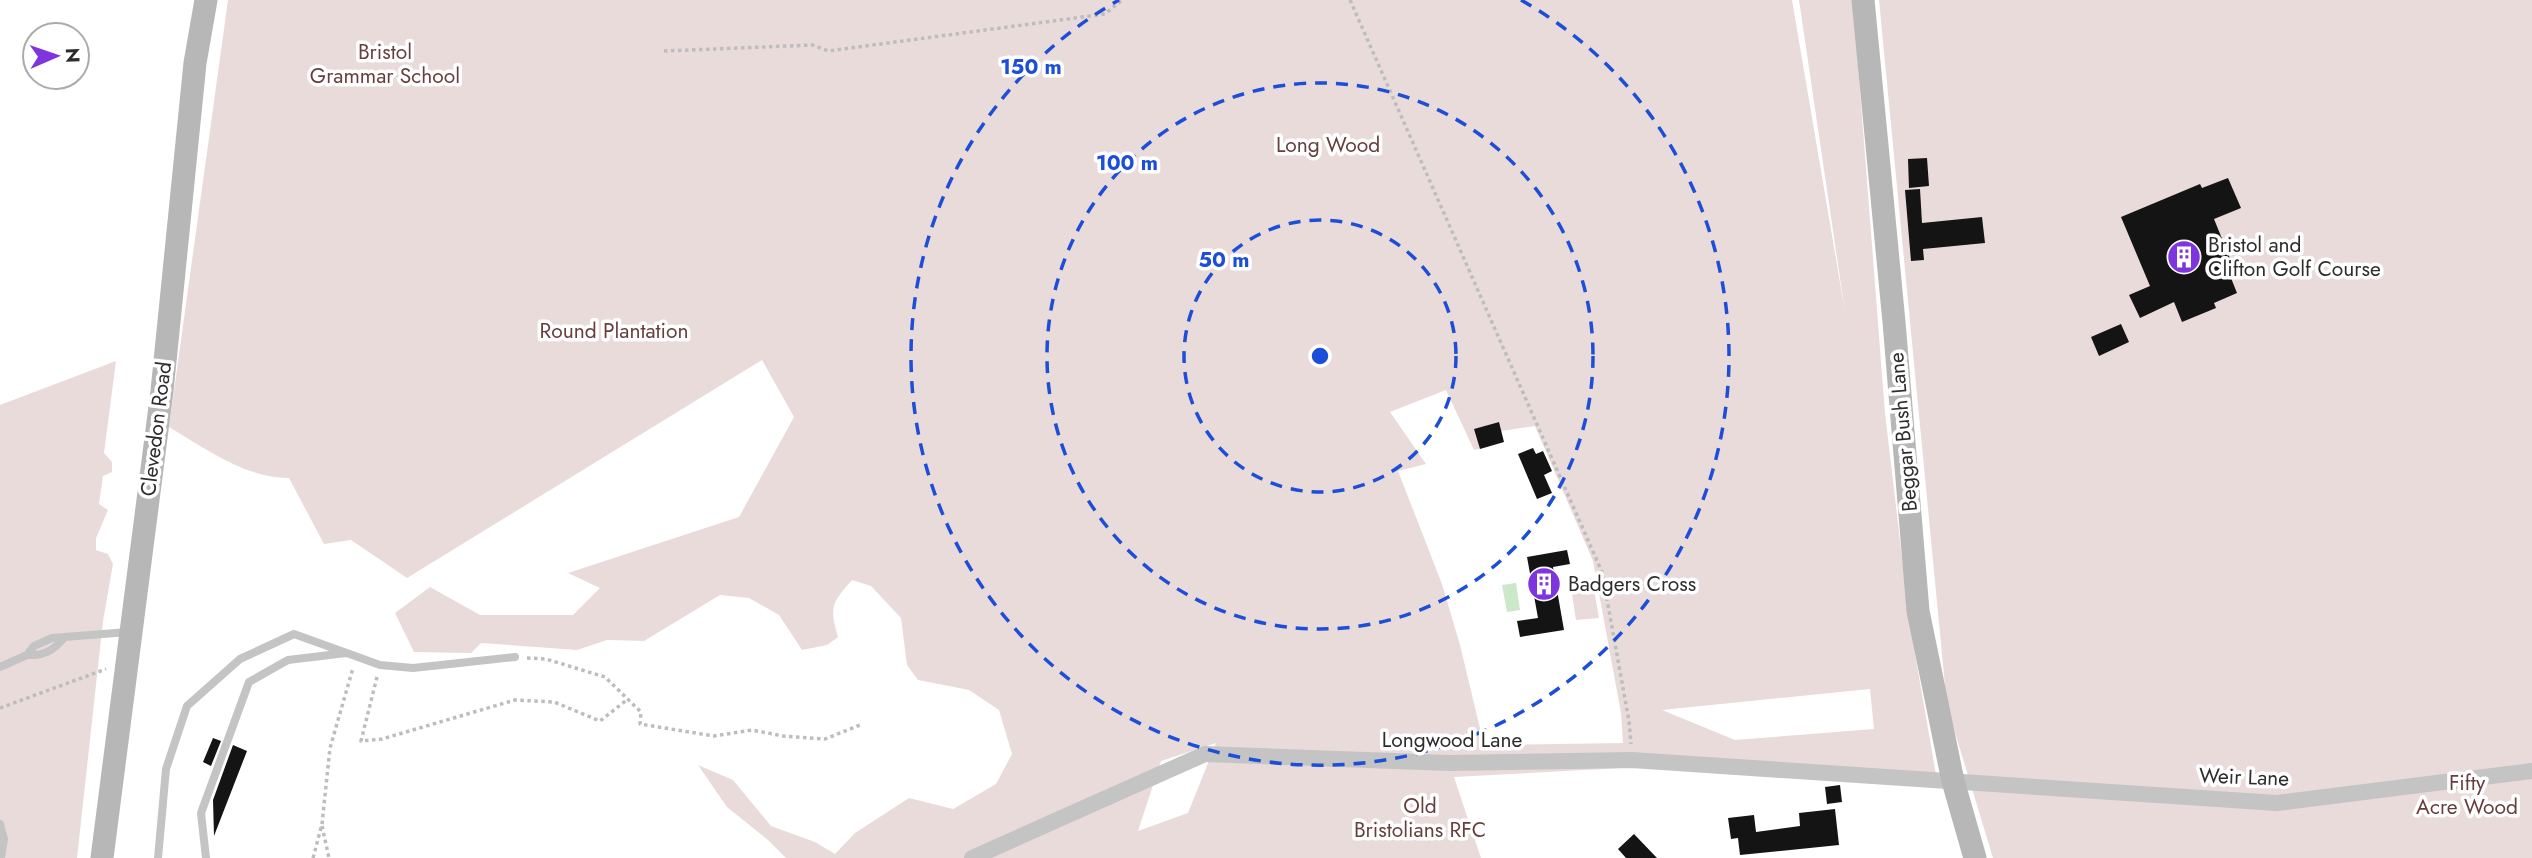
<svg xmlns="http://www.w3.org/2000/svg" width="2532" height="858" viewBox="0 0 2532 858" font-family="Jost,sans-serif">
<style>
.green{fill:#eadbdb;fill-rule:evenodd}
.water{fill:#cbe9c8}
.building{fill:#141414}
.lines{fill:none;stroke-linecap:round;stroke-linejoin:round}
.path{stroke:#bdbdbd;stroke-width:3.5;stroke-dasharray:3.5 3.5;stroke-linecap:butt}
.lane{stroke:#c4c4c4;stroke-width:8}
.street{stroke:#c4c4c4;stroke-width:16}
.secondary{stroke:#b7b7b7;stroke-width:23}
.ring{fill:none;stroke:#1d4ed8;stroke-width:3.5;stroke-dasharray:12 9}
.labels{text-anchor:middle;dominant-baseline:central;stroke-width:7;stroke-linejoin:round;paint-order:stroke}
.park-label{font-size:21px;fill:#673e3c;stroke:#fff}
.poi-label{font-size:21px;fill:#2d2d2d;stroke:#fff;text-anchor:start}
.street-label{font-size:21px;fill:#2d2d2d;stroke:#fff}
.centre{fill:#1d4ed8;stroke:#fff;stroke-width:3.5}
.ring-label{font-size:21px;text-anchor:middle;font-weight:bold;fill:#1d4ed8;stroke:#fff;stroke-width:7;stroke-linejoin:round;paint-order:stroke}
</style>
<rect width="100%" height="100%" fill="#fff"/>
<path class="green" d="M 228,0 L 1792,0 L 1845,312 L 1799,0 L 1853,0 L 1885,413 L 1910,625 L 1938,786 L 1659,766 L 1454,777 L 1481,858 L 786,858 L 768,840 L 727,807 L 698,765 L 733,780 L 771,826 L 815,842 L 835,854 L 855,833 L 909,798 L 953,809 L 996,784 L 1012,754 L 999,710 L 969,690 L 918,680 L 907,665 L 901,618 L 871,586 L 852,580 C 832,603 829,606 838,637 L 827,645 L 802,650 L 779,615 L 749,598 L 720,595 L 644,641 L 607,640 L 577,650 L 481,643 L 471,653 L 414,652 L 395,613 L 430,587 L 480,615 L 573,615 L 600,588 L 568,573 L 739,517 L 794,417 L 762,360 L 407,578 L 351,540 L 324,544 L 289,478 C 245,478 206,449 169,427 ZM 1446,390 L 1474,450 L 1480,449 L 1475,429 L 1498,422 L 1501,431 L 1535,426 L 1593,561 L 1621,713 L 1623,743 L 1484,745 L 1460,645 L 1442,584 L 1398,471 L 1426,464 L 1390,412 ZM 1870,689 L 1874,729 L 1735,740 L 1662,710 ZM 1216,743 L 1188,813 L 1138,831 L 1161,761 Z
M 1879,0 L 2532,0 L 2532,858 L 1993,858 L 1947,706 Z
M 116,361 L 104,453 L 112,462 L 112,472 L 103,476 L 99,504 L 108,510 L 96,538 L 96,550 L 108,554 L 113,564 L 103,621 L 77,858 L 0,858 L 0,405 Z
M 1592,578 L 1599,618 L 1576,620 L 1571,588 L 1576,581 Z"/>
<path class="water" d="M 1516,583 L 1520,610 L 1507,612 L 1502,585 Z"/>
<path class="building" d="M 1927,158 L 1929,186 L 1909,188 L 1908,159 Z
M 2228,178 L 2241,208 L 2214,219 L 2231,261 L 2225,263 L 2237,293 L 2214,303 L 2216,308 L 2182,322 L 2174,302 L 2140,318 L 2129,295 L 2150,286 L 2121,217 L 2200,184 L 2202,188 Z
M 1920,189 L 1922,223 L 1982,217 L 1985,243 L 1923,249 L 1924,260 L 1911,261 L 1905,190 Z
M 2121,324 L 2129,342 L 2099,356 L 2091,337 Z
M 1499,422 L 1504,442 L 1480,449 L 1474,429 Z
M 1533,448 L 1536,454 L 1543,451 L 1552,471 L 1544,475 L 1552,493 L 1537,499 L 1518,454 Z
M 1567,550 L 1570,564 L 1553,567 L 1564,630 L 1520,637 L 1517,621 L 1538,618 L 1527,557 Z
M 213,738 L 221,741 L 211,766 L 203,762 Z
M 233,745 L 247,751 L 214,836 L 213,800 Z
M 1840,785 L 1842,802 L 1827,804 L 1825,787 Z
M 1835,809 L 1839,845 L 1740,855 L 1738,838 L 1731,839 L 1728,818 L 1754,815 L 1756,832 L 1800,826 L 1799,813 Z
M 1634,834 L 1657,858 L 1626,858 L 1618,849 Z"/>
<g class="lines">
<path class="path" d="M 1350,0 L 1602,572 L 1629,721 L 1631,744
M 664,51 L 813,45 L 828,51 L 1105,14 L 1122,0
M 527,658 L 546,659 L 605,677 L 641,712 L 640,724 L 714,736 L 752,730 L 783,736 L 825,739 L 860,725
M 377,677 L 361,741 L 382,739 L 515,700 L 554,702 L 600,721 L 628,699
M 0,708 L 106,669
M 322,826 L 329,858
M 313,858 L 322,824 L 330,748 L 353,668"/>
<path class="lane" d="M 27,655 C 43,656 53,651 63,639
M 0,667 L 27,655 L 34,646 L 52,638 L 128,632
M 0,824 L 4,839 L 1,858
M 158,858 L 166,769 L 187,706 L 240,659 L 294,634 L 380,665 L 413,668 L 515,657
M 206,858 L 201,813 L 249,682 L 288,660 L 346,653"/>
<path class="street" d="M 972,858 L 1205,754 L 1450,763 L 1632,760 L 2277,803 L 2532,771"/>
<path class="secondary" d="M 1863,0 L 1894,322 L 1918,611 L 1953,781 L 1975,858
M 102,858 L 162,391 L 195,63 L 206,0"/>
</g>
<g class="ring">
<circle cx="1320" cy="356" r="136"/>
<circle cx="1320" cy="356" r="273"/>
<path d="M1521 0A409 409 0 1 1 1119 0"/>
</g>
<defs>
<g id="building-disc" transform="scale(1.75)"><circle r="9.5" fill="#7f35de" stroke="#fff"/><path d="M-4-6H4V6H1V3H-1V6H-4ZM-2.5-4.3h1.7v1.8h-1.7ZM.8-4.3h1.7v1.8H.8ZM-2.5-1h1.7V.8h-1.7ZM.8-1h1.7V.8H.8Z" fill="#fff"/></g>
</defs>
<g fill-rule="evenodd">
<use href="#building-disc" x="2184" y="257"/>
<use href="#building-disc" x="1544" y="584"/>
</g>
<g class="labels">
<g class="park-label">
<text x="385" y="52">Bristol<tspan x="385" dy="24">Grammar School</tspan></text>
<text x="1328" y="145">Long Wood</text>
<text x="614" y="331">Round Plantation</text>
<text x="2467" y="783">Fifty<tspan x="2467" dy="24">Acre Wood</tspan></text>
<text x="1420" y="806">Old<tspan x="1420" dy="24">Bristolians RFC</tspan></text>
</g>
<g class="poi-label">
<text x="2208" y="245">Bristol and<tspan x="2208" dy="24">Clifton Golf Course</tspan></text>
<text x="1568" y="584">Badgers Cross</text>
</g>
<g class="street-label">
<text transform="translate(156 429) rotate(-83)">Clevedon Road</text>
<text transform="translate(1903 432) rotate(-95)">Beggar Bush Lane</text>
<text x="1452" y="740">Longwood Lane</text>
<text transform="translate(2244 777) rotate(2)">Weir Lane</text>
</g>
</g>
<circle cx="1320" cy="356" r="10" class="centre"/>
<g class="ring-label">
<text x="1031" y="74">150 m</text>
<text x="1127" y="170">100 m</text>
<text x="1224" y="267">50 m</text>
</g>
<g transform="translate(56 56) rotate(88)"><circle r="33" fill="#ffffff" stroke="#ababab" stroke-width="2"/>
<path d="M0-5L12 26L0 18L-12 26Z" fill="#7f35de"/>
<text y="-10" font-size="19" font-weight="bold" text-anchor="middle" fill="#2d2d2d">N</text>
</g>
</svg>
